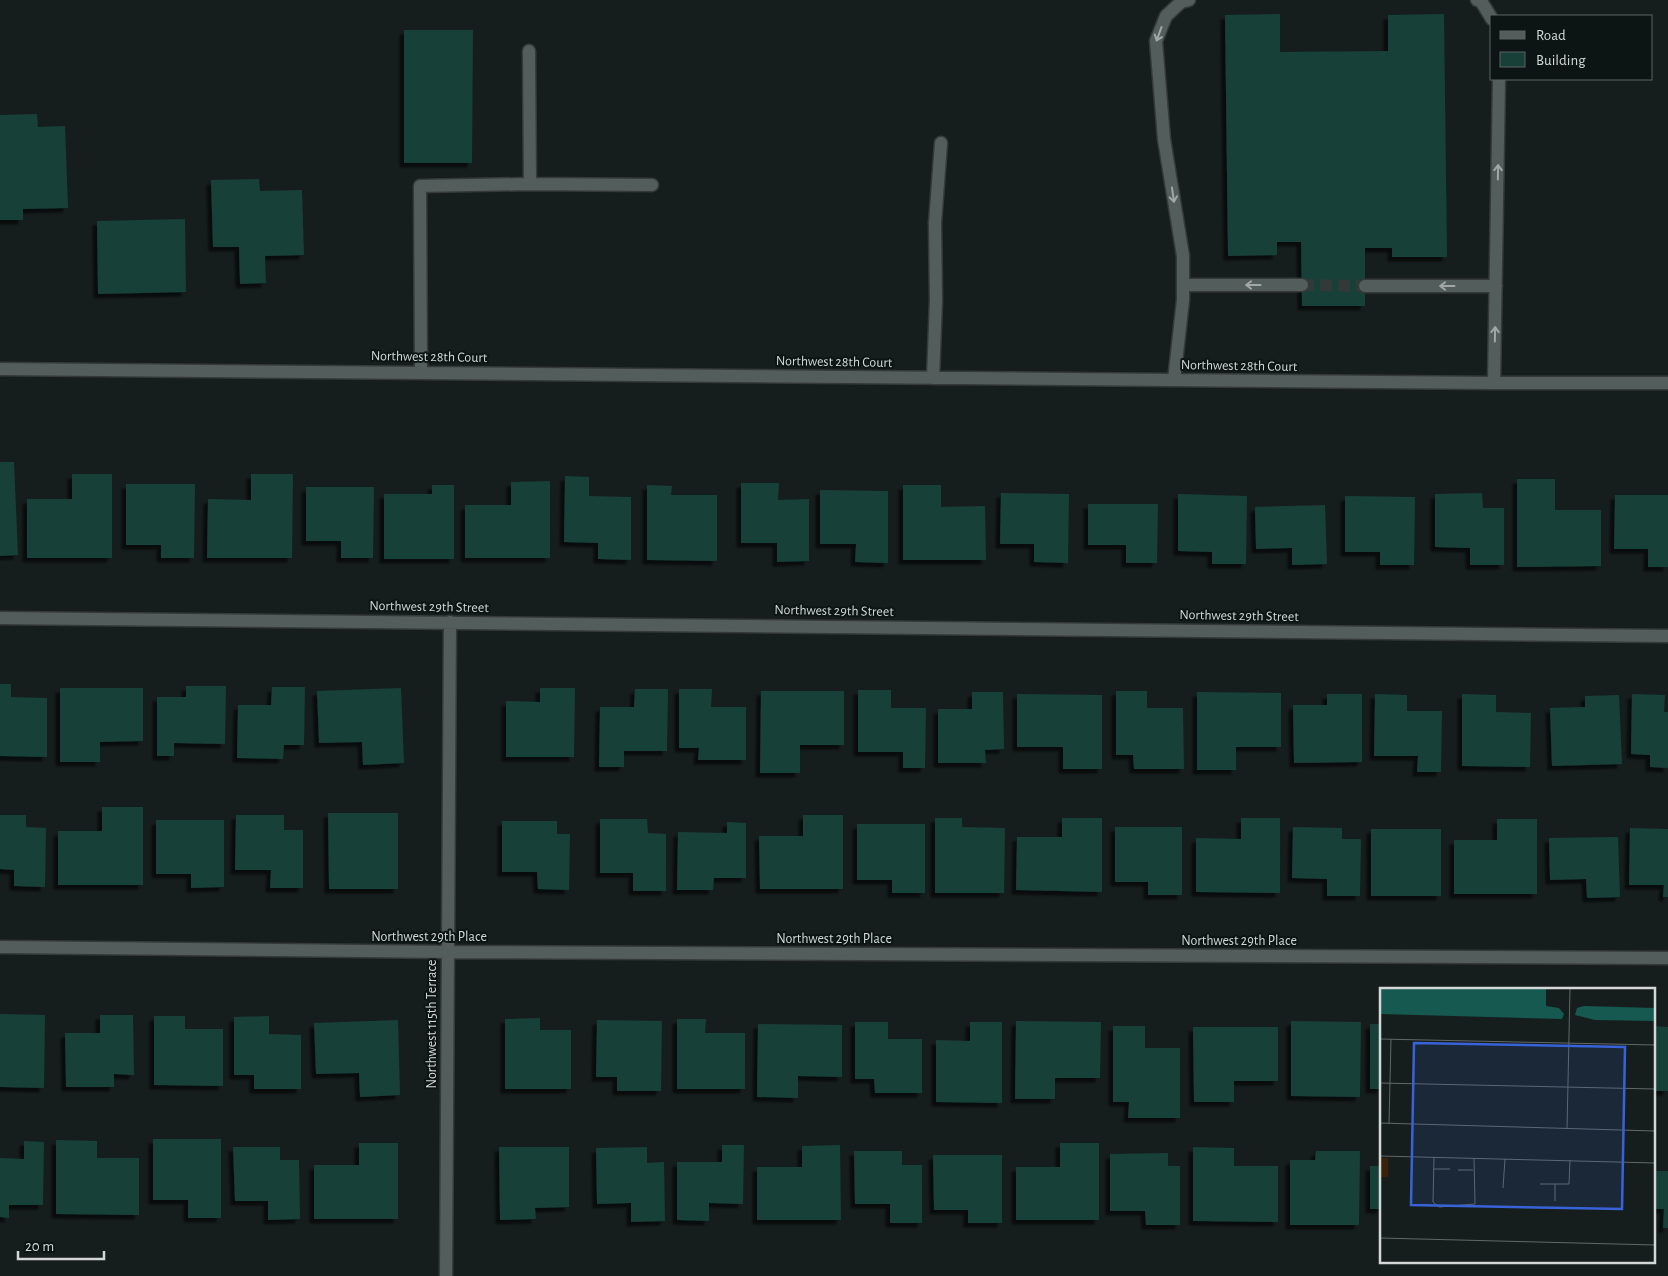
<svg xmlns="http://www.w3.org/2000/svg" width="1668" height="1276" viewBox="0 0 1668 1276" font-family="'Alegreya Sans',sans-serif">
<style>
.building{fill:#193f39;filter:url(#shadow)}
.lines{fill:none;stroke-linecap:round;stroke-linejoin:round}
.minor-tunnel{stroke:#323a39;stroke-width:12;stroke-dasharray:12 6;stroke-linecap:butt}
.minor-casing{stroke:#353a39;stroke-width:15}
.minor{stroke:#535d5b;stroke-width:12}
.oneway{stroke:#a0a7a5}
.labels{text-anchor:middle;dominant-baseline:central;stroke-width:4;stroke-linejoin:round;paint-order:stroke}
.street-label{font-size:14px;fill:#d3d8d7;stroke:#0d1514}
.inset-road{fill:none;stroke:#626867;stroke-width:1}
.view{fill:#3863d8;fill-opacity:0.15;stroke:#3863d8;stroke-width:2.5}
.inset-edge{fill:none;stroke:#d3d8d7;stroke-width:2.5}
</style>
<defs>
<filter id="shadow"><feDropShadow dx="-4.5" dy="4.5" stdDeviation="1" flood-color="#0009"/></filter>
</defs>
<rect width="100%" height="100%" fill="#161e1d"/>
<path class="building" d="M 1280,14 L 1280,52 L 1388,51 L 1388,15 L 1444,14 L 1447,257 L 1392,257 L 1392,248 L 1365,248 L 1365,306 L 1302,306 L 1301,242 L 1277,242 L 1277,255 L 1228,256 L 1225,15 Z
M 404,30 L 473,30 L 472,163 L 404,163 Z
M 37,114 L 38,127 L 65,126 L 68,208 L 23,209 L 23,220 L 0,220 L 0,115 Z
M 259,179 L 260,191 L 302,190 L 304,255 L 265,256 L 266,283 L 240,284 L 239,247 L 213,247 L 211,180 Z
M 185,219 L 186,292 L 98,294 L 97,221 Z
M 0,462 L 14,462 L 18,555 L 0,556 Z
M 72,474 L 112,474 L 112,558 L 27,558 L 27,499 L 72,499 Z
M 251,474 L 293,474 L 292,558 L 207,558 L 208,499 L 251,500 Z
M 565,476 L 589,477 L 589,496 L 631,497 L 631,560 L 598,559 L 598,543 L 564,542 Z
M 1517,479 L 1555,479 L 1555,510 L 1601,510 L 1601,566 L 1517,567 Z
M 550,481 L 550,558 L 465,558 L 465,505 L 511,505 L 511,482 Z
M 741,483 L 779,483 L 778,500 L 809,499 L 809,561 L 777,562 L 777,543 L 741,543 Z
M 126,484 L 195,484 L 194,558 L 161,558 L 161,545 L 126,545 Z
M 432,485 L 454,485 L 454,559 L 384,559 L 384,494 L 432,494 Z
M 647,485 L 672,486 L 671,495 L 717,495 L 717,561 L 647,560 Z
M 903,485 L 941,485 L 941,507 L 985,506 L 986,560 L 903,560 Z
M 306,487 L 374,487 L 373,558 L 341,558 L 341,541 L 306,541 Z
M 820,490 L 888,491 L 888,563 L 855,562 L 856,544 L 820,544 Z
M 1001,493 L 1069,494 L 1068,563 L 1034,562 L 1034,544 L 1000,544 Z
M 1482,493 L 1483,508 L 1504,508 L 1504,565 L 1470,565 L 1470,548 L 1435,547 L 1435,494 Z
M 1178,494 L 1247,496 L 1246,564 L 1212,564 L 1212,552 L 1178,551 Z
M 1615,495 L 1668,495 L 1668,567 L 1648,567 L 1648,549 L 1614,549 Z
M 1345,496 L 1415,497 L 1414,565 L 1380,565 L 1380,552 L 1345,552 Z
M 1088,504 L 1158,504 L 1157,563 L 1126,563 L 1126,545 L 1088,545 Z
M 1325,505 L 1327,564 L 1292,565 L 1292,548 L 1256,549 L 1255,507 Z
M 0,684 L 11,684 L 11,697 L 47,698 L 47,757 L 0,756 Z
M 186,686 L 226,686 L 225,744 L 174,743 L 174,756 L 157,756 L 157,697 L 186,697 Z
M 272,687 L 305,687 L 304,745 L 284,745 L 283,759 L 237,758 L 238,705 L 271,705 Z
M 60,688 L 143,688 L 143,741 L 100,742 L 100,762 L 60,762 Z
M 401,688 L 404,763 L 363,765 L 362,742 L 319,743 L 317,691 Z
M 540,688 L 575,688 L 574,757 L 506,757 L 506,701 L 540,702 Z
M 635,689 L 668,689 L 667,751 L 624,751 L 624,767 L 599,767 L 600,707 L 634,707 Z
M 679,689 L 712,689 L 711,707 L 746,707 L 746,760 L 698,760 L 699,748 L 679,748 Z
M 858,690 L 891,690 L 891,708 L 926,708 L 925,768 L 903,768 L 903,752 L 858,752 Z
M 761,691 L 844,691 L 844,745 L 800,745 L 800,773 L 760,773 Z
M 1116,691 L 1147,691 L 1147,708 L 1183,708 L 1184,769 L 1134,769 L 1133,755 L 1116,755 Z
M 972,692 L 1003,692 L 1004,749 L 985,750 L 986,763 L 938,763 L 938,709 L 972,709 Z
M 1197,692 L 1281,693 L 1281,747 L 1236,747 L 1236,770 L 1197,770 Z
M 1017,694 L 1102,695 L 1102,769 L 1063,769 L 1063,747 L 1017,747 Z
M 1327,694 L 1362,694 L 1362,762 L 1294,763 L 1293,705 L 1327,705 Z
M 1375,694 L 1407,695 L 1407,711 L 1442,711 L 1441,772 L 1417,772 L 1418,756 L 1374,756 Z
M 1462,694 L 1496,695 L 1496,712 L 1531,713 L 1530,767 L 1462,766 Z
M 1632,694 L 1665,695 L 1664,712 L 1668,712 L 1668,768 L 1650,767 L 1650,755 L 1631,754 Z
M 1619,695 L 1622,764 L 1552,766 L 1550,708 L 1585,707 L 1585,696 Z
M 102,807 L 143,807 L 143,885 L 58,885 L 58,831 L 102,831 Z
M 328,813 L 398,813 L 398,889 L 329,889 Z
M 0,815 L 26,815 L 26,827 L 46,828 L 45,887 L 14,886 L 14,870 L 0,869 Z
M 236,815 L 284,815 L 284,830 L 303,830 L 303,888 L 270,888 L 271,870 L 235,870 Z
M 803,815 L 843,815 L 843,889 L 760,889 L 759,836 L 803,836 Z
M 935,818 L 962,818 L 962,827 L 1005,828 L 1004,893 L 935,893 Z
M 1062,818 L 1102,818 L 1102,892 L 1016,890 L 1017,837 L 1062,837 Z
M 1241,818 L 1280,818 L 1280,893 L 1196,892 L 1196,838 L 1241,839 Z
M 600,819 L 647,819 L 648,833 L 666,834 L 666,891 L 633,891 L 633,873 L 600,873 Z
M 1497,819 L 1537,819 L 1537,894 L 1454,894 L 1454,840 L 1497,840 Z
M 156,820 L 224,820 L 224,887 L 191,888 L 191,874 L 156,874 Z
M 502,821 L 557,821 L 557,834 L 570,834 L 569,890 L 538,889 L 537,872 L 502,872 Z
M 727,822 L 746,823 L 746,878 L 714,878 L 713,890 L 677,890 L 678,832 L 727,833 Z
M 857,824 L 925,824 L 925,893 L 892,893 L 892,880 L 857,880 Z
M 1115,827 L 1182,827 L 1182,895 L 1148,895 L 1148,882 L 1115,882 Z
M 1293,827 L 1342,828 L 1342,839 L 1361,839 L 1360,896 L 1327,896 L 1327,879 L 1292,878 Z
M 1630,828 L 1668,829 L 1668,897 L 1663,897 L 1664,885 L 1629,885 Z
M 1371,829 L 1441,829 L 1441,896 L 1371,896 Z
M 1618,837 L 1620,897 L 1587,898 L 1586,879 L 1550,880 L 1549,838 Z
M 0,1014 L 45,1015 L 44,1088 L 0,1087 Z
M 100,1015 L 133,1015 L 134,1075 L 114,1074 L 114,1087 L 66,1087 L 65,1033 L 100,1033 Z
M 154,1016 L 185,1016 L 185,1029 L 223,1029 L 223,1086 L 154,1085 Z
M 269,1016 L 269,1034 L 301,1035 L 301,1089 L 254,1089 L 254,1075 L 234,1075 L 234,1017 Z
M 540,1018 L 540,1030 L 571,1030 L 571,1089 L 505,1089 L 505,1019 Z
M 677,1019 L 706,1019 L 705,1033 L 745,1033 L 745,1089 L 677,1089 Z
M 398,1020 L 400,1095 L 360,1097 L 359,1073 L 316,1074 L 314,1023 Z
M 597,1020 L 662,1021 L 661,1091 L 617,1091 L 617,1077 L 596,1077 Z
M 1016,1021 L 1101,1022 L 1100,1078 L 1055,1078 L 1055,1099 L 1015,1099 Z
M 1291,1021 L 1361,1022 L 1360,1097 L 1291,1096 Z
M 855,1022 L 888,1022 L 888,1039 L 922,1039 L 922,1093 L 875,1093 L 874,1079 L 855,1079 Z
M 970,1022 L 1002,1022 L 1002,1103 L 936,1102 L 936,1040 L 970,1041 Z
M 758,1024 L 842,1025 L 842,1077 L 798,1076 L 798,1098 L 757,1097 Z
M 1370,1024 L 1382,1024 L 1382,1089 L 1370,1089 Z
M 1113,1026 L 1145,1026 L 1145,1048 L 1180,1048 L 1180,1118 L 1128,1118 L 1129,1102 L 1113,1102 Z
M 1654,1026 L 1668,1027 L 1668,1091 L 1654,1091 Z
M 1193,1027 L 1278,1027 L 1278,1081 L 1234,1081 L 1234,1102 L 1194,1102 Z
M 153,1139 L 221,1139 L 221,1218 L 188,1218 L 188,1200 L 153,1200 Z
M 56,1140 L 97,1141 L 97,1158 L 139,1158 L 139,1215 L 56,1214 Z
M 24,1141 L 44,1142 L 43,1205 L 9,1205 L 9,1218 L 0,1217 L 0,1158 L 24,1159 Z
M 359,1143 L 398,1143 L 398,1219 L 314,1219 L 314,1165 L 359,1165 Z
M 1060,1143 L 1099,1143 L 1099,1220 L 1016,1220 L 1016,1167 L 1060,1167 Z
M 722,1145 L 744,1145 L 743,1204 L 709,1203 L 709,1221 L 677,1220 L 677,1162 L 722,1162 Z
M 840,1145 L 841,1220 L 757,1220 L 757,1167 L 802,1167 L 802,1146 Z
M 233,1147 L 280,1147 L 280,1160 L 299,1160 L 300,1219 L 268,1220 L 268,1201 L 235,1201 Z
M 499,1147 L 569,1147 L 569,1207 L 535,1208 L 536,1219 L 500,1220 Z
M 647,1147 L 647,1163 L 664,1162 L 665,1221 L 631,1222 L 631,1203 L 597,1204 L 596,1148 Z
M 1193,1147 L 1234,1148 L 1234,1166 L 1278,1166 L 1278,1222 L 1193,1221 Z
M 854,1151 L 902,1151 L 902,1165 L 922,1165 L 922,1223 L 890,1223 L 890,1204 L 855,1204 Z
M 1316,1151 L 1360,1151 L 1359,1225 L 1290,1225 L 1290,1160 L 1315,1160 Z
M 1168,1153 L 1168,1166 L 1180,1166 L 1180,1225 L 1146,1225 L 1145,1211 L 1110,1211 L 1110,1154 Z
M 933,1155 L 1002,1155 L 1002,1223 L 968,1223 L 968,1210 L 934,1210 Z
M 1370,1166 L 1382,1166 L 1382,1209 L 1370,1209 Z
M 1654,1171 L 1668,1171 L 1668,1228 L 1663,1228 L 1664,1209 L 1654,1209 Z"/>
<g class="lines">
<path class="minor-tunnel" d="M 1302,285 L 1365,286"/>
<g class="minor-casing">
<path id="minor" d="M 1477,0 L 1481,1 L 1492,19
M 529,51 L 530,184
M 1184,285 L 1302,285
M 1365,286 L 1496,286
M 0,369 L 1494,383 L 1668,383
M 421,372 L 420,186 L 530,184 L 652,185
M 933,378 L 936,300 L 935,223 L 941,143
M 1174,380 L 1183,300 L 1183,256 L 1164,139 L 1156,41 L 1166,16 L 1181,2 L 1189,0
M 1494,383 L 1499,79
M 0,618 L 1668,636
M 0,947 L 448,952 L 1668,958
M 446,1276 L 450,622"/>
</g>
<use href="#minor" class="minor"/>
</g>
<defs><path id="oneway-shaft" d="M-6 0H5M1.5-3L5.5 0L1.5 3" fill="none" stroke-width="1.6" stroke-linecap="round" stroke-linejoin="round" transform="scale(1.25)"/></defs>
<g class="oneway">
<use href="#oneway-shaft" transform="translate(1159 34) rotate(110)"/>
<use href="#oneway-shaft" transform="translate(1498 172) rotate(-89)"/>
<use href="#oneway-shaft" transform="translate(1173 195) rotate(82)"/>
<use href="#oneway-shaft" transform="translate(1253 285) rotate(180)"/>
<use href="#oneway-shaft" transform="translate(1447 286) rotate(-180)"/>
<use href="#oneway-shaft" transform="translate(1495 334) rotate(-89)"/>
</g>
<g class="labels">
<g class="street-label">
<text transform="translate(429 357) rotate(1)">Northwest 28th Court</text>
<text transform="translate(834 362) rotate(1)">Northwest 28th Court</text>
<text transform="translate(1239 366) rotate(1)">Northwest 28th Court</text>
<text transform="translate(429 607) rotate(1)">Northwest 29th Street</text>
<text transform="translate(834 611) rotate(1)">Northwest 29th Street</text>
<text transform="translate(1239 616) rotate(1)">Northwest 29th Street</text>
<text x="429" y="937">Northwest 29th Place</text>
<text x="834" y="939">Northwest 29th Place</text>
<text x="1239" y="941">Northwest 29th Place</text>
<text transform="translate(432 1024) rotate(-90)">Northwest 115th Terrace</text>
</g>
</g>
<g transform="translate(1380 988)">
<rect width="275" height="275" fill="#161e1d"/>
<path d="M 0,170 L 8,170 L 8,189 L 0,189 Z" fill="#3a2109"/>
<path d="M 0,1 L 166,1 L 166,18 L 179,20 L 184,26 L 182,31 L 0,26 ZM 204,18 L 275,20 L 275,33 L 215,32 L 195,27 L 197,20 Z" fill="#155950"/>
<path class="inset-road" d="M 0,51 L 275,57M 0,95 L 275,101M 0,135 L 275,143M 9,136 L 11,51M 187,141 L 190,1M 0,168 L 275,175M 54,169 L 53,214 L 59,219 L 95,216 L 94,170M 53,181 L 70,181M 78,182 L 93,182M 160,196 L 189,196 L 190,172M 123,200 L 125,171M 175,213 L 175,196M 0,250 L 275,257"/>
<path class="view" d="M 34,55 L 245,59 L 242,221 L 31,217 Z"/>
<rect width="275" height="275" class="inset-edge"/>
</g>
<rect x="1490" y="15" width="162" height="65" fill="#0d1514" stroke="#5c6362"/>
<rect x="1500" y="31" width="25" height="8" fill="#535d5b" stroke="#5c6362"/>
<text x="1536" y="40" font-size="15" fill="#d3d8d7">Road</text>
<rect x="1500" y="52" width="25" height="15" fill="#193f39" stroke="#5c6362"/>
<text x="1536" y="65" font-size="15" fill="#d3d8d7">Building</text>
<path d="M18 1251v8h86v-8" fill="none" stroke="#d3d8d7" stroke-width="2.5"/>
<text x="25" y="1251" font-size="15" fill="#d3d8d7" stroke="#0d1514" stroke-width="4" paint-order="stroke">20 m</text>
</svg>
